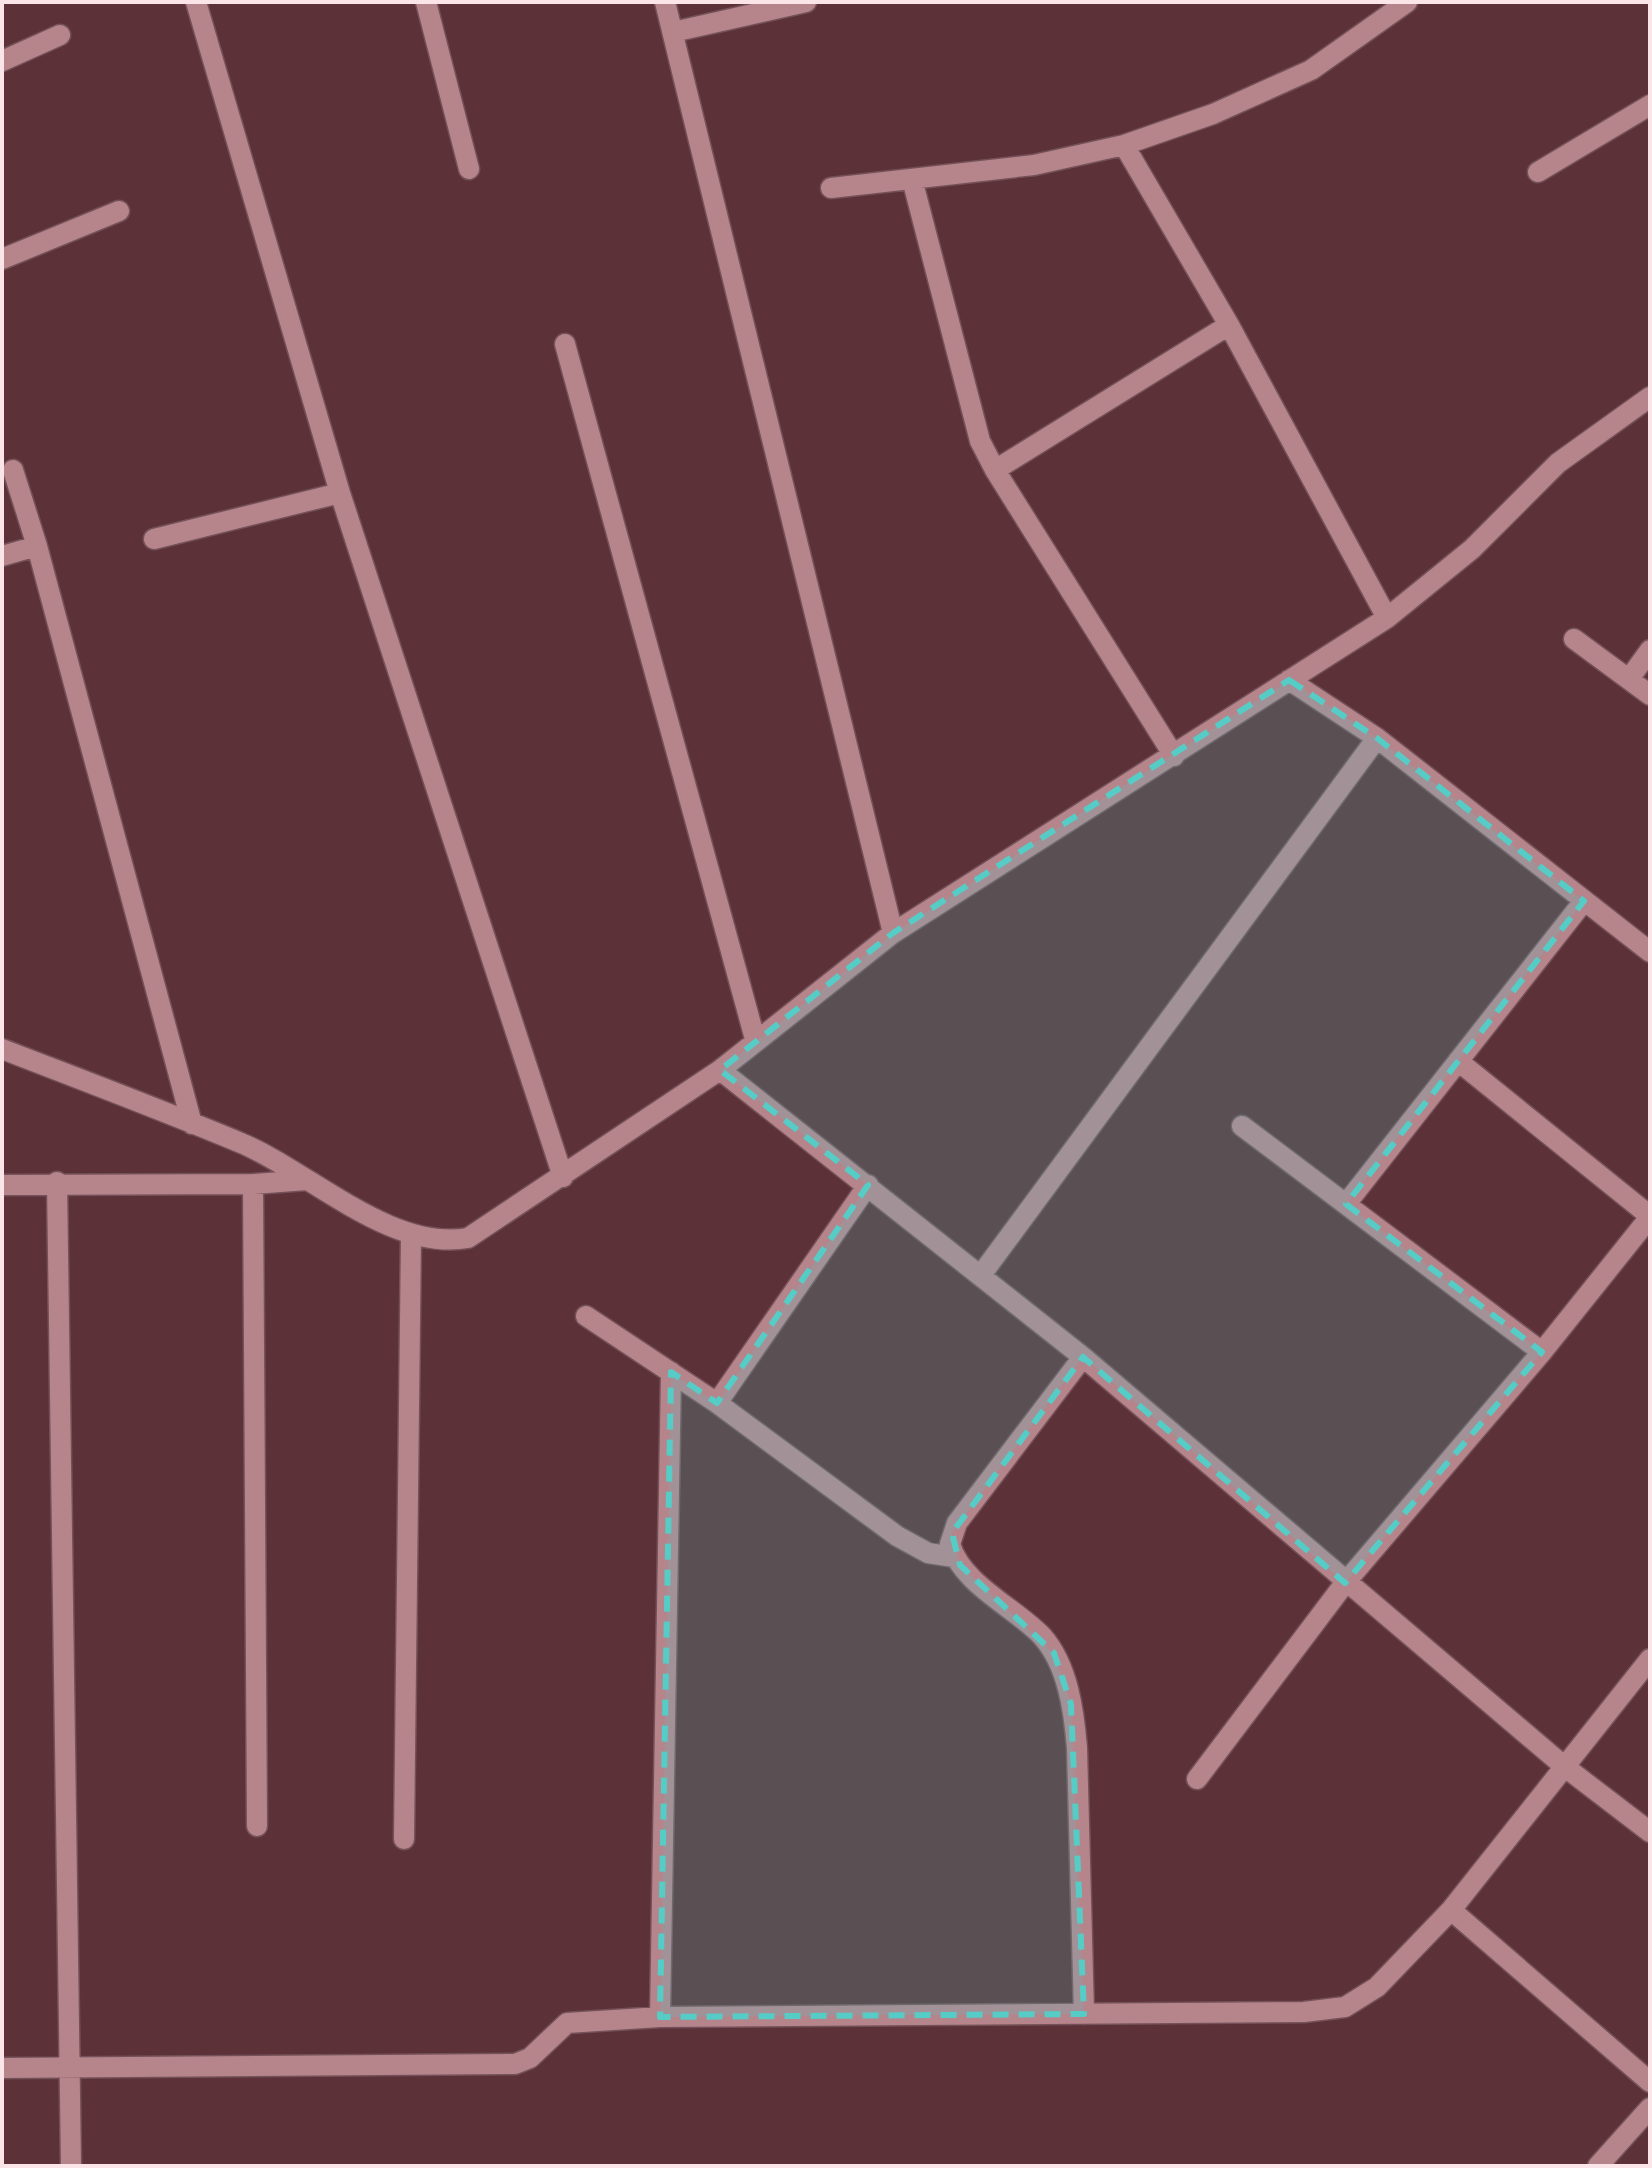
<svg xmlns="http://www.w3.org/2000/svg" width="1652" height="2168" viewBox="0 0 1652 2168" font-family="'Fira Sans',sans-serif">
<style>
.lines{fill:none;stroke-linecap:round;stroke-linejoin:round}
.minor-casing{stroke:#745158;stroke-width:23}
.minor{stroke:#b6848b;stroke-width:20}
.marked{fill:#55cdc6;fill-opacity:0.2;stroke:#55cdc6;stroke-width:6;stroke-dasharray:16 10;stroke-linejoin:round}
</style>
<rect width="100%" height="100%" fill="#5c3138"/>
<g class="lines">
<g class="minor-casing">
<path id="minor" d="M 196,2 L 340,493 L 563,1177
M 426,2 L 469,169
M 665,2 L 893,933
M 673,32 L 806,2
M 2,61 L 60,35
M 1124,145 L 1229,325 L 1387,618
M 1538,172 L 1650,105
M 912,179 L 980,441 L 995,470 L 1174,756
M 831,188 L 1034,165 L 1124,145 L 1213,114 L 1311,70 L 1407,2
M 2,259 L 119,211
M 565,344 L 755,1039
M 13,470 L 37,546 L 192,1124
M 995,470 L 1229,325
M 154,539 L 340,493
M 2,556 L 37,546
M 1574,639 L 1650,695
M 1629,679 L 1650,650
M 1289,680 L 1377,738 L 1650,952
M 2,1049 C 82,1080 162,1110 241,1143 C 310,1172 391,1252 468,1238 L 720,1070 L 893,933 L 1387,618 L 1472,549 L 1558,463 L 1650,397
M 1458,1061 L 1650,1216
M 720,1070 L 1083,1357 L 1565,1767 L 1650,1832
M 1242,1126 L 1542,1352
M 57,1182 L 71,2166
M 253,1184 L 257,1826
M 2,1185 L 253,1184 L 307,1180
M 1346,1204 L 1584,901
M 981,1275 L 1377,738
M 586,1316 L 717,1403 L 897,1536 L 928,1553 L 954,1557
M 1083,1357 L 957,1523 L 950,1544 C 962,1584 1014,1607 1042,1636 C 1068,1665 1074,1711 1077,1748 L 1084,2014
M 717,1403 L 868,1185
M 1197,1779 L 1345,1583 L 1542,1352 L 1650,1217
M 404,1839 L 411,1235
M 1451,1910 L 1650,2082
M 660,2017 L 671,1372
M 2,2068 L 515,2064 L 530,2058 L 567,2023 L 660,2017 L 1304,2012 L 1345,2007 L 1377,1987 L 1451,1910 L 1650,1659
M 1598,2166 L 1650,2108"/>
</g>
<use href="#minor" class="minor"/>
</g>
<path class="marked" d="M 1289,680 L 1377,738 L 1584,901 L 1346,1204 L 1542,1352 L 1345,1583 L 1083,1357 L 952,1533 L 960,1565 L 1054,1653 L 1071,1704 L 1084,2014 L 660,2017 L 671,1372 L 717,1403 L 868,1185 L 720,1070 L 893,933 Z"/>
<rect width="1652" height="2168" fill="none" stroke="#fce5e8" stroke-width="8"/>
</svg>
